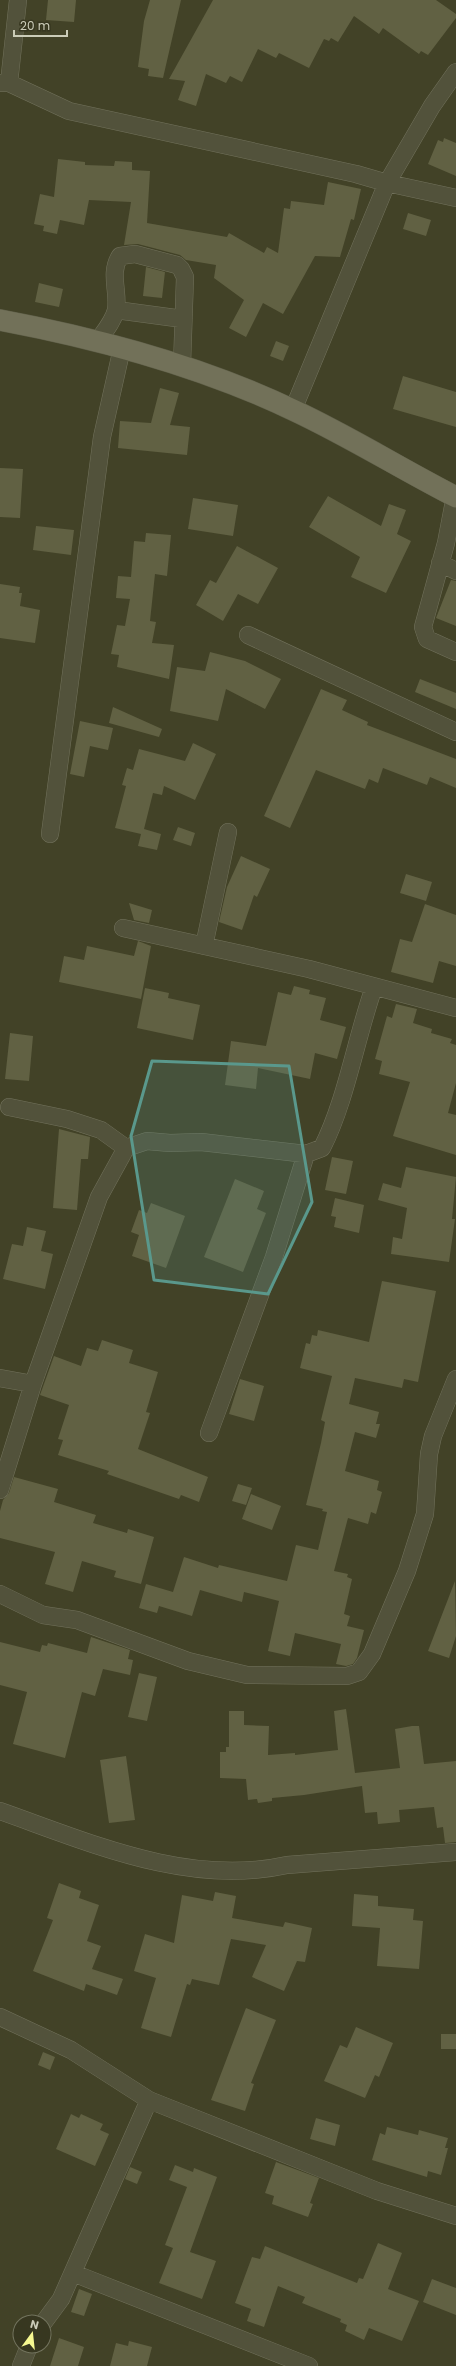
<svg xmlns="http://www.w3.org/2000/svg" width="456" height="2366" viewBox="0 0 456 2366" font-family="Poppins,sans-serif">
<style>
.building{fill:#616143}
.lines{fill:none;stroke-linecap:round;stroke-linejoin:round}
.minor-casing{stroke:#72725c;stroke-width:18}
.major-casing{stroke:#5e5e48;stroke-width:22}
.minor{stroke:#52523b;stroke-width:17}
.major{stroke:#727159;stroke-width:21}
.marked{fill:#5a988c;fill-opacity:0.2;stroke:#5a988c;stroke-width:3;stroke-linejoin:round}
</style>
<rect width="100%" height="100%" fill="#424227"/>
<path class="building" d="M 48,0 L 76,0 L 74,22 L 46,20 Z
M 150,0 L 181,0 L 163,78 L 148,76 L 149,69 L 138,67 L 144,21 Z
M 213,0 L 436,0 L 456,14 L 456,18 L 428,55 L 421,51 L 419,54 L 383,28 L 379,34 L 354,16 L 338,42 L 331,38 L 329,41 L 324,39 L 309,68 L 279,53 L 276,58 L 258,49 L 242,82 L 230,76 L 226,83 L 206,74 L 196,106 L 178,100 L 185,81 L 169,79 Z
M 444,138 L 456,143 L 456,176 L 428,164 L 438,140 L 443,142 Z
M 58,159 L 85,162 L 85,165 L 114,166 L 115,161 L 132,162 L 132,170 L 150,171 L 147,223 L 227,237 L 229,233 L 264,253 L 267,247 L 278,253 L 284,208 L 290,209 L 291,201 L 324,205 L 328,182 L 361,189 L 354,220 L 351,219 L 340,257 L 315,256 L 283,314 L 263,303 L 246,337 L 229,328 L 244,300 L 214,278 L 216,265 L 186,260 L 180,255 L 138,244 L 124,245 L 131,202 L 89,200 L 84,225 L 60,220 L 57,234 L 43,231 L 44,226 L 34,224 L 40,194 L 54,197 Z
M 408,213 L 431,220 L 426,236 L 403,229 Z
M 146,267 L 165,272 L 162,298 L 143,296 Z
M 39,283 L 63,289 L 59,307 L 35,302 Z
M 276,341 L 289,346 L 283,361 L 270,356 Z
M 403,376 L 456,392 L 456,427 L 393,409 Z
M 160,388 L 179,393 L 170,425 L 190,427 L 187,455 L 118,448 L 120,421 L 151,423 Z
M 0,468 L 23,469 L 20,518 L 0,517 Z
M 328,496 L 381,526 L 389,504 L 406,510 L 397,534 L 411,541 L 386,593 L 351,577 L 360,557 L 309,527 Z
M 193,498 L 238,505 L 233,536 L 188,529 Z
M 36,526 L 74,530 L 71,555 L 33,550 Z
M 146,533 L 171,535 L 167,576 L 155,574 L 150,621 L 156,622 L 152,643 L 174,645 L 169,679 L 117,667 L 119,655 L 111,654 L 117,625 L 125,626 L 130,599 L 116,598 L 118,576 L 131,577 L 134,541 L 145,542 Z
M 237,546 L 278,568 L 258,604 L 238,594 L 223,621 L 196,605 L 210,580 L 216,583 Z
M 451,580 L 456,581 L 456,626 L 436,618 Z
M 0,584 L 20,587 L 19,593 L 22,593 L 20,606 L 40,610 L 35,643 L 0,638 Z
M 210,652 L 245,661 L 281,679 L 265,709 L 226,689 L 218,721 L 170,711 L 177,667 L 205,671 Z
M 420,679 L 456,693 L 456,709 L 415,692 Z
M 321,689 L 347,700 L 342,710 L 368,722 L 367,725 L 456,759 L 456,788 L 430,777 L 427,785 L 383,768 L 378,783 L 369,779 L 365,789 L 316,770 L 290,828 L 264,816 Z
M 113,707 L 162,729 L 159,737 L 109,723 Z
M 80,721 L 113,728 L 108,750 L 90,746 L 84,777 L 70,774 Z
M 193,743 L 216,754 L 195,800 L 164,786 L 162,795 L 153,793 L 144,829 L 161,834 L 157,850 L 138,846 L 141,834 L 115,828 L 126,786 L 122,785 L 127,768 L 133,770 L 139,749 L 185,761 Z
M 178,827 L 195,833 L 191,846 L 173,840 Z
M 241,856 L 270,869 L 257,897 L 254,895 L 242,930 L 219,922 L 227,887 Z
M 406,874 L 432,882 L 426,901 L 400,893 Z
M 129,903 L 152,910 L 149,923 L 134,920 Z
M 425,904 L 456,915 L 456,966 L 439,961 L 433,983 L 391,972 L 400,939 L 412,942 Z
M 138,941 L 151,946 L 141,999 L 59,982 L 64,956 L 84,960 L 87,946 L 134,956 Z
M 294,986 L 310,990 L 309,994 L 326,998 L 320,1020 L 346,1027 L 337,1059 L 315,1053 L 310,1079 L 258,1068 L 256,1089 L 225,1085 L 231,1041 L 266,1046 L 278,992 L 291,995 Z
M 145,988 L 169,993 L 168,998 L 200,1005 L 193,1040 L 137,1028 Z
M 396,1004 L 417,1009 L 413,1023 L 432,1029 L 431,1033 L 452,1039 L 450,1043 L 456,1045 L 456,1083 L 448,1113 L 456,1115 L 456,1155 L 393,1136 L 410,1082 L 379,1074 L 382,1061 L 375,1059 L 387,1016 L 392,1018 Z
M 10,1033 L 33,1036 L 29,1081 L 5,1079 Z
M 59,1129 L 90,1137 L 88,1159 L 81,1159 L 77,1210 L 53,1208 Z
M 332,1157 L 353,1161 L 346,1194 L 325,1190 Z
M 406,1167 L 456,1177 L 452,1219 L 455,1219 L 449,1262 L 391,1254 L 393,1237 L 402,1239 L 407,1208 L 378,1200 L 383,1183 L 401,1188 Z
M 235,1179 L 264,1191 L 257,1209 L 266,1213 L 243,1272 L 204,1257 Z
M 335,1198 L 364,1205 L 359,1233 L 334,1227 L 336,1217 L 331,1216 Z
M 151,1203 L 185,1216 L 166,1268 L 132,1256 L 139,1235 L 131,1232 L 139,1210 L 147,1213 Z
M 27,1227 L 46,1231 L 41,1251 L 53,1254 L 45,1289 L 3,1279 L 12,1244 L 23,1246 Z
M 382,1281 L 436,1291 L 418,1382 L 404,1379 L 402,1388 L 355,1378 L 349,1404 L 379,1412 L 376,1424 L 380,1424 L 376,1438 L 355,1432 L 345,1471 L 379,1481 L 377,1490 L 382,1492 L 376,1514 L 371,1512 L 368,1524 L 348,1518 L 334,1571 L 348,1574 L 347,1577 L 352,1579 L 344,1614 L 350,1616 L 347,1626 L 364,1630 L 357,1658 L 353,1664 L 346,1666 L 336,1664 L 341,1644 L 295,1633 L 290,1656 L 268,1651 L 279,1601 L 244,1592 L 242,1602 L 200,1590 L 192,1616 L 159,1606 L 157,1613 L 139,1608 L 146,1584 L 173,1592 L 184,1557 L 218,1568 L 219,1565 L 287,1581 L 296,1545 L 318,1550 L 327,1512 L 322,1511 L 323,1509 L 306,1505 L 321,1443 L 325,1422 L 321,1420 L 332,1376 L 300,1368 L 306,1343 L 310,1344 L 312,1335 L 317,1336 L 318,1330 L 369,1342 Z
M 102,1340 L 133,1350 L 129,1363 L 158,1372 L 146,1412 L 150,1413 L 138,1449 L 208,1477 L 199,1502 L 181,1495 L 179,1499 L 107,1474 L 109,1471 L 58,1455 L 63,1440 L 58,1439 L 69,1405 L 40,1395 L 54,1356 L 81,1366 L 87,1348 L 98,1351 Z
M 240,1379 L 264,1386 L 254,1421 L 229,1414 Z
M 14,1477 L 58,1489 L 54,1502 L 96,1515 L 93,1523 L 127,1533 L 128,1529 L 154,1537 L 141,1584 L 114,1577 L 116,1571 L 82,1561 L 73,1592 L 45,1584 L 55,1552 L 0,1538 L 0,1511 L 3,1500 L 9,1493 Z
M 238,1484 L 252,1488 L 246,1505 L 232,1501 Z
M 251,1494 L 281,1506 L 272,1530 L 242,1519 Z
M 455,1581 L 456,1636 L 449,1658 L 428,1651 Z
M 91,1637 L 130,1650 L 128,1659 L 133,1660 L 130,1675 L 103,1669 L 95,1696 L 82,1692 L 65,1758 L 13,1744 L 27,1692 L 0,1685 L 0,1642 L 40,1652 L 42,1645 L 47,1646 L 48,1643 L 87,1653 Z
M 139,1673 L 157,1677 L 147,1721 L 128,1717 Z
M 346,1709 L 355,1773 L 400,1768 L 395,1729 L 412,1726 L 419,1726 L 424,1764 L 456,1761 L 456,1842 L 445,1843 L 443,1827 L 437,1828 L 434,1807 L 399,1810 L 400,1822 L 378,1824 L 377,1812 L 365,1813 L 362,1786 L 304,1795 L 272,1798 L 272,1801 L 258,1803 L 257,1799 L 248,1800 L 246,1779 L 220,1778 L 220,1752 L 226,1752 L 226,1747 L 229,1747 L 229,1711 L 244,1711 L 244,1725 L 269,1726 L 268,1755 L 295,1753 L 295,1755 L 338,1750 L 334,1711 Z
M 126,1756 L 135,1820 L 109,1823 L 100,1760 Z
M 59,1883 L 81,1891 L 79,1898 L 99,1905 L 87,1941 L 101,1946 L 92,1969 L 123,1979 L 117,1995 L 86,1984 L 84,1991 L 33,1971 L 53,1920 L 47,1918 Z
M 215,1892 L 236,1896 L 232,1918 L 283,1927 L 285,1922 L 312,1928 L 305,1962 L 297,1961 L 284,1991 L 252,1977 L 266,1945 L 231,1939 L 219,1985 L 192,1979 L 190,1985 L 187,1984 L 171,2037 L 141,2028 L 156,1978 L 134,1971 L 145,1934 L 174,1943 L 182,1895 L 213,1901 Z
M 354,1894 L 378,1896 L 378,1906 L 414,1909 L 413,1920 L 423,1921 L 419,1969 L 377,1966 L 380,1928 L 352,1926 Z
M 246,2008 L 276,2020 L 251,2083 L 254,2084 L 245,2111 L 211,2100 Z
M 356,2027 L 393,2043 L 379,2077 L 375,2075 L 365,2098 L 324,2081 L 340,2045 L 347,2048 Z
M 441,2034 L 456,2034 L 456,2049 L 441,2049 Z
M 43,2052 L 55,2057 L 50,2070 L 38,2065 Z
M 71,2114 L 79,2118 L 81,2114 L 103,2124 L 100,2130 L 109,2134 L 95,2166 L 56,2149 Z
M 316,2118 L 340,2125 L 335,2146 L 310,2139 Z
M 387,2127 L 418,2135 L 419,2130 L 448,2138 L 445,2148 L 448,2148 L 441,2175 L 428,2171 L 427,2177 L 372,2160 L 380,2133 L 385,2135 Z
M 276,2162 L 319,2178 L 310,2203 L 313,2204 L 308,2217 L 272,2204 L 274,2196 L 265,2193 Z
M 175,2165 L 193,2172 L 194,2168 L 217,2177 L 190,2252 L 216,2261 L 202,2299 L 159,2283 L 173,2248 L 165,2245 L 187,2187 L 169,2180 Z
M 130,2167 L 142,2172 L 137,2184 L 125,2179 Z
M 378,2243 L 402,2253 L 388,2289 L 419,2301 L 402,2341 L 369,2328 L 364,2340 L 345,2331 L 347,2325 L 340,2322 L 341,2319 L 302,2303 L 305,2297 L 278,2286 L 264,2327 L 247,2321 L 251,2309 L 235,2303 L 252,2257 L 260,2259 L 265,2246 L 357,2283 L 359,2278 L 363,2279 Z
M 432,2279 L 456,2288 L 456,2315 L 423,2302 Z
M 79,2289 L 92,2294 L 84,2316 L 71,2312 Z
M 59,2338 L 84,2347 L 78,2366 L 50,2366 Z
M 129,2341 L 152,2347 L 147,2366 L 110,2366 L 116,2343 L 128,2346 Z"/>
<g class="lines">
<g class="minor-casing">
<path id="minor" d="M 0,83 L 9,83 L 69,111 L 356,174 L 387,183 L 456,198
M 9,83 L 18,0
M 116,310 L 183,319
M 97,342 C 104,332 113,322 116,310 C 119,292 109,273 120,256 L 135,254 L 177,265 L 181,269 L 185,277 L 182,365
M 293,410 L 387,183 L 432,106 L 456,72
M 455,496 L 446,543 L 423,627 L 427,639 L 456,652
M 440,563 L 456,571
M 248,635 L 456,732
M 50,834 L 102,437 L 122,348
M 123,928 L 309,969 L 456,1008
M 204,946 L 228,832
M 9,1107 L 67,1119 L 101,1130 L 126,1148
M 0,1378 L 33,1384
M 209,1433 L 274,1257 L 306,1154
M 0,1490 L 33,1384 L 99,1197 L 126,1148 L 147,1141 L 170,1143 L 201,1142 L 306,1154 L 322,1148 C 346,1101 356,1038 374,987
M 0,1594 L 43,1615 L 77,1620 L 188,1661 L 247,1675 L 347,1676 L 359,1672 L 372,1654 L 407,1571 L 425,1514 L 429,1454 L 433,1436 L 456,1379
M 0,1811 C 91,1843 189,1887 287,1865 L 456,1852
M 0,2017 L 71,2050 L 149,2100 L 377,2191 L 456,2216
M 73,2273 L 309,2366
M 44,2322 L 61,2299 L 149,2100
M 21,2366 L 29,2346"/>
</g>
<g class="major-casing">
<path id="major" d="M 0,320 C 101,339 201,366 293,410 C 349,436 401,469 456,497"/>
</g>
<use href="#minor" class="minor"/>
<use href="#major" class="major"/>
</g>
<path class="marked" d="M 152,1061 L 289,1066 L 312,1202 L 268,1294 L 154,1280 L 131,1136 Z"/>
<g transform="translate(32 2334) rotate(15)"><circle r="19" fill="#373720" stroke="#72735d"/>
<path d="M0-3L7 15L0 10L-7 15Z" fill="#f6f891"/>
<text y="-6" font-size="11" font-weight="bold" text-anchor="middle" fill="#cbccb8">N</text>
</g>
<path d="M14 30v6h53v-6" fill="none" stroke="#cbccb8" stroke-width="2"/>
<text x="20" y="30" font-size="12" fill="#cbccb8" stroke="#373720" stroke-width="3" paint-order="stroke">20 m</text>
</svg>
